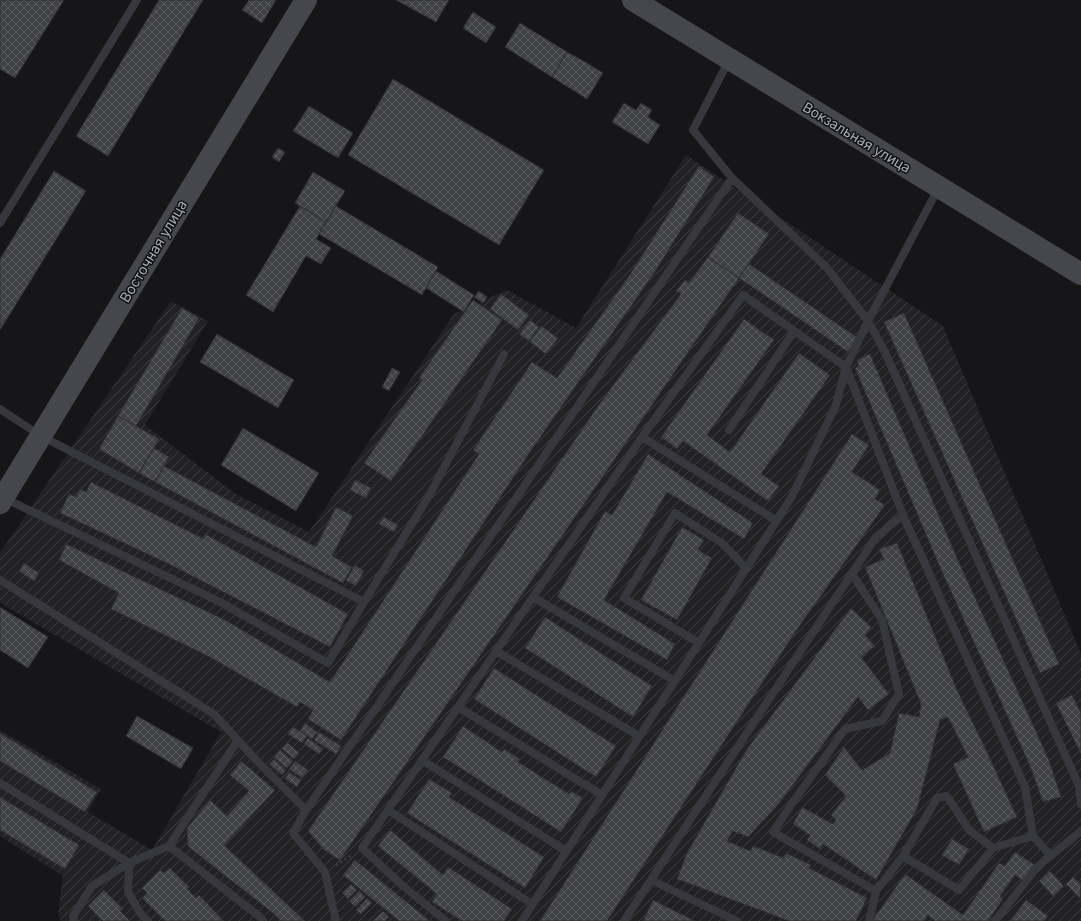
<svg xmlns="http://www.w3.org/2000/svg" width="1081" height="921" viewBox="0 0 1081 921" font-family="Inter,sans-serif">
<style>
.industrial{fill:url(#industrial-furrows)}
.building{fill:url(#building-cross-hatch);stroke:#303034}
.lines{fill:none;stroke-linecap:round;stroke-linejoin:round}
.path{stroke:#3d3f44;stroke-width:2.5;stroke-dasharray:2 3;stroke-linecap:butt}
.lane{stroke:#37383d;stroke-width:8}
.secondary{stroke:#45474d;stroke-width:22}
.labels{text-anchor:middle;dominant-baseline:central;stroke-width:3;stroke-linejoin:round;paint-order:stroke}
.street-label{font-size:14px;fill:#a8adb8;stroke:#111113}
</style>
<defs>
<pattern id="industrial-furrows" width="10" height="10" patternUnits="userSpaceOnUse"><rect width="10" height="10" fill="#222225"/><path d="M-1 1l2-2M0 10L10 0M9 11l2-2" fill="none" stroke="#3f3f43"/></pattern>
<pattern id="building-cross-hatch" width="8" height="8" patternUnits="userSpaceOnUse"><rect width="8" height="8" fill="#404145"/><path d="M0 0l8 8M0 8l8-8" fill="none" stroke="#595a5e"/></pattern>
</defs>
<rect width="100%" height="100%" fill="#161618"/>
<path class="industrial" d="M 686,155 L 943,326 L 1081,654 L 1081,921 L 61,921 L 58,914 L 63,876 L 0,836 L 0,730 L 101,789 L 88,812 L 152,850 L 221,732 L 0,603 L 0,553 L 171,301 L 208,321 L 145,425 L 236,494 L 309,532 L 454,314 L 507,290 L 576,328 Z"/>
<path class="building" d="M 0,0 L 64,0 L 15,78 L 0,69 Z
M 159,0 L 203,0 L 108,156 L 76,136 Z
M 249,0 L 276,0 L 262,23 L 242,10 Z
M 396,0 L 449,0 L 436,22 Z
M 473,12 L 496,27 L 486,43 L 463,28 Z
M 520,23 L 567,52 L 552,77 L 505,47 Z
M 567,52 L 587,63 L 603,73 L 587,99 L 552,77 Z
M 393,79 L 544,170 L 499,245 L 348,155 Z
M 624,103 L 636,110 L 641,103 L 652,110 L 648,117 L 660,125 L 648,144 L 612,122 Z
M 309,106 L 353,133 L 338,158 L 293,131 Z
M 278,148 L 285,152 L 279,162 L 272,157 Z
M 699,166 L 714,177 L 656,270 L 530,452 L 341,740 L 308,719 L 313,710 L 300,702 L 297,707 L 208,656 L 111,609 L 119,593 L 59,560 L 66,544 L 225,620 L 330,682 L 479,454 L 473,450 L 532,362 L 557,378 L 631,273 Z
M 54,171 L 86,191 L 0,330 L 0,259 Z
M 313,172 L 345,191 L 326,222 L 295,203 Z
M 300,206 L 326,222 L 316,239 L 331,248 L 321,264 L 306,256 L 273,312 L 246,295 Z
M 336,206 L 438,267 L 422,295 L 319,234 Z
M 738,213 L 769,234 L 739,278 L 708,257 Z
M 708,257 L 739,278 L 340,860 L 324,850 L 308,831 L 600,403 L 681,294 L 676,291 L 685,280 L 689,283 Z
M 749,264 L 858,338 L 848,352 L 739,278 Z
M 436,271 L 474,295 L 464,312 L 426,288 Z
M 479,291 L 487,297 L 483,303 L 474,297 Z
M 501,294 L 529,315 L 518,330 L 490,309 Z
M 473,300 L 502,320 L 391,481 L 364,463 L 422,380 L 419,378 Z
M 182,308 L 199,318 L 136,426 L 118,416 Z
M 904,313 L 1059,664 L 1040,673 L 884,322 Z
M 744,319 L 774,340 L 707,435 L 730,452 L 799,353 L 830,375 L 761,474 L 779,486 L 768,501 L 683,441 L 677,449 L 661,437 Z
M 530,320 L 539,327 L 529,341 L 519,334 Z
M 541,326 L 558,338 L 546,354 L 530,342 Z
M 217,334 L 294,380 L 278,408 L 200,362 Z
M 870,354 L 957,558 L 1049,760 L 1061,797 L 1043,802 L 1030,766 L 939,565 L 855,368 L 859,366 L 857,360 Z
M 392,368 L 400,372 L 389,391 L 382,387 Z
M 118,416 L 159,439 L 139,473 L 99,449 Z
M 243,428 L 319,473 L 296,511 L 221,465 Z
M 852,434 L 869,445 L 852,472 L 880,490 L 875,499 L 885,505 L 798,628 L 607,921 L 540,921 Z
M 154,448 L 169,457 L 155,482 L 139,473 Z
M 648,454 L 753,523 L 744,539 L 667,492 L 604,600 L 675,644 L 667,660 L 557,597 L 605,511 L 612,515 Z
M 164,466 L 316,547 L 336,507 L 353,516 L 332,556 L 352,567 L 343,583 L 155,482 Z
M 355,480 L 371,488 L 366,498 L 350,490 Z
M 91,482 L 204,539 L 205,534 L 348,614 L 330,647 L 171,565 L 60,513 L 69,494 L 76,497 L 80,489 L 86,492 Z
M 384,517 L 398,525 L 394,532 L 379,524 Z
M 682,527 L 704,540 L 698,550 L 712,558 L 677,620 L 641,600 Z
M 897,543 L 957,690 L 986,750 L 1017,817 L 984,832 L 953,764 L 968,757 L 948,717 L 940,720 L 917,809 L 876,880 L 823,844 L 820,849 L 807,840 L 810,835 L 793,824 L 802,807 L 833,824 L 836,820 L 831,815 L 846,796 L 825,775 L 844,747 L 862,770 L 890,753 L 899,713 L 919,717 L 921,704 L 865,567 L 884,559 L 879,549 Z
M 24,563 L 39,573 L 34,581 L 19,571 Z
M 355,565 L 364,571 L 356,586 L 346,580 Z
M 0,607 L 48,637 L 28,668 L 0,650 Z
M 851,608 L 871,627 L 865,635 L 875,646 L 861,657 L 889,694 L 868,710 L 858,697 L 778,805 L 748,837 L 733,831 L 727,841 L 750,851 L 753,846 L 784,858 L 786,853 L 811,865 L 809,868 L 867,898 L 856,921 L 789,921 L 677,879 L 687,853 L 747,749 Z
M 545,617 L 652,686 L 633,717 L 525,648 Z
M 494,668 L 616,746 L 596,777 L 474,699 Z
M 1072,695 L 1081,713 L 1081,754 L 1056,703 Z
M 137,716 L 193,748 L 181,769 L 126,736 Z
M 305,723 L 317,732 L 312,739 L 300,731 Z
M 463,726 L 502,752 L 504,749 L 520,759 L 518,762 L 569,794 L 571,791 L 583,798 L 561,832 L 443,757 Z
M 293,727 L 307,736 L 302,743 L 288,734 Z
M 319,732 L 341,746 L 336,754 L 314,740 Z
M 0,733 L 97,792 L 85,812 L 0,761 Z
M 308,738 L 323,749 L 319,754 L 304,744 Z
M 288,743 L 299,753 L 294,759 L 282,749 Z
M 280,750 L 293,761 L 287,768 L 274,758 Z
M 274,759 L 286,770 L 282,775 L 269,764 Z
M 241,761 L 275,790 L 224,845 L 305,921 L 281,921 L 273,913 L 209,863 L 188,846 L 187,828 L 210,800 L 227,816 L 249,791 L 230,775 Z
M 295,761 L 308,770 L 302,778 L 289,769 Z
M 289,772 L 301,780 L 297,787 L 285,779 Z
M 429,779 L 452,793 L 449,797 L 544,857 L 525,888 L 407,813 Z
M 0,797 L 79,845 L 65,869 L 0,830 Z
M 390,830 L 443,875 L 448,867 L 512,909 L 504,921 L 462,921 L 432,902 L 437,894 L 378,846 Z
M 952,839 L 969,849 L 959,865 L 942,855 Z
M 1015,852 L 1035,865 L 1024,881 L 1015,875 L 1000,896 L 1003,899 L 988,921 L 935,921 L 928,915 L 924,921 L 872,921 L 905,874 L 963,915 L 999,863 L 1005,866 Z
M 355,860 L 430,921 L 399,921 L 343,875 Z
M 170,868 L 189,887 L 187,889 L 196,898 L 199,895 L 224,921 L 165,921 L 142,898 L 147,893 L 142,888 L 160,870 L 164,873 Z
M 1050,871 L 1064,886 L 1053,896 L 1039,881 Z
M 1073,877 L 1081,884 L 1080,898 L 1066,884 Z
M 351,884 L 357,890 L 348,899 L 342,893 Z
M 104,890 L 123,909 L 120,911 L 130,921 L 103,921 L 88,906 Z
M 360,891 L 365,897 L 355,907 L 349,901 Z
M 367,898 L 372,903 L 361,914 L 356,910 Z
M 653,900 L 695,921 L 643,921 Z
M 1026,900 L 1048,916 L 1044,921 L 1037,921 L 1035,920 L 1034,921 L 1010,921 Z
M 383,911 L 389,917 L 385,921 L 373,921 Z"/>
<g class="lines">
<path class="path" d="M 336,865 L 352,855"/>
<path class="lane" d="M 729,60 L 693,130 L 732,178 L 827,268 L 868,321 L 884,350 L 1079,786 L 1081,804
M 0,223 L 137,0
M 0,409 L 41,436 L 364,602
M 729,430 L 794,331
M 642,437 L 777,521
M 4,498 L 220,602 L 328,663 L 364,602 L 430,494 L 504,354
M 852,574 L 882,620 L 899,694 L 882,721 L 845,729 L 793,802 L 773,832 L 876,891
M 0,580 L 214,714 L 256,760 L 306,810
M 533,597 L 675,681
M 699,643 L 624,598 L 675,513 L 722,543 L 746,568
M 496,651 L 639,736
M 458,707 L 602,795
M 422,760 L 566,851
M 0,783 L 129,863 L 128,892 L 140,913 L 148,921
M 388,810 L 532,904
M 169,846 L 260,917 L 263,921
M 903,856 L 959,890 L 993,848
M 651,880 L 737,921
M 74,921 L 73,916 L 92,886 L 129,863 L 169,846 L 238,740
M 336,921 L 325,872 L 293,833 L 306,810 L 378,705 L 585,395 L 732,178
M 446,921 L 403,886 L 362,848 L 642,437 L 743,295 L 846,367 L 903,515 L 1025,787 L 1033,836 L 1051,856
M 522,921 L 791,498 L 836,405 L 846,367 L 868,321 L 939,187
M 624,921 L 792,664 L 876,537 L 903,515
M 869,921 L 876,891 L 903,856 L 937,798 L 947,796 L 969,830 L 993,848 L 1033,836
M 995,921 L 1037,867 L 1081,831"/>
<path class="secondary" d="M 633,0 L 1081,274
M 0,503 L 306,0"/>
</g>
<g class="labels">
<g class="street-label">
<text transform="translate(857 137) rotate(31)">Вокзальная улица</text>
<text transform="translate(153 251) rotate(-59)">Восточная улица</text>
</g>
</g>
</svg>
